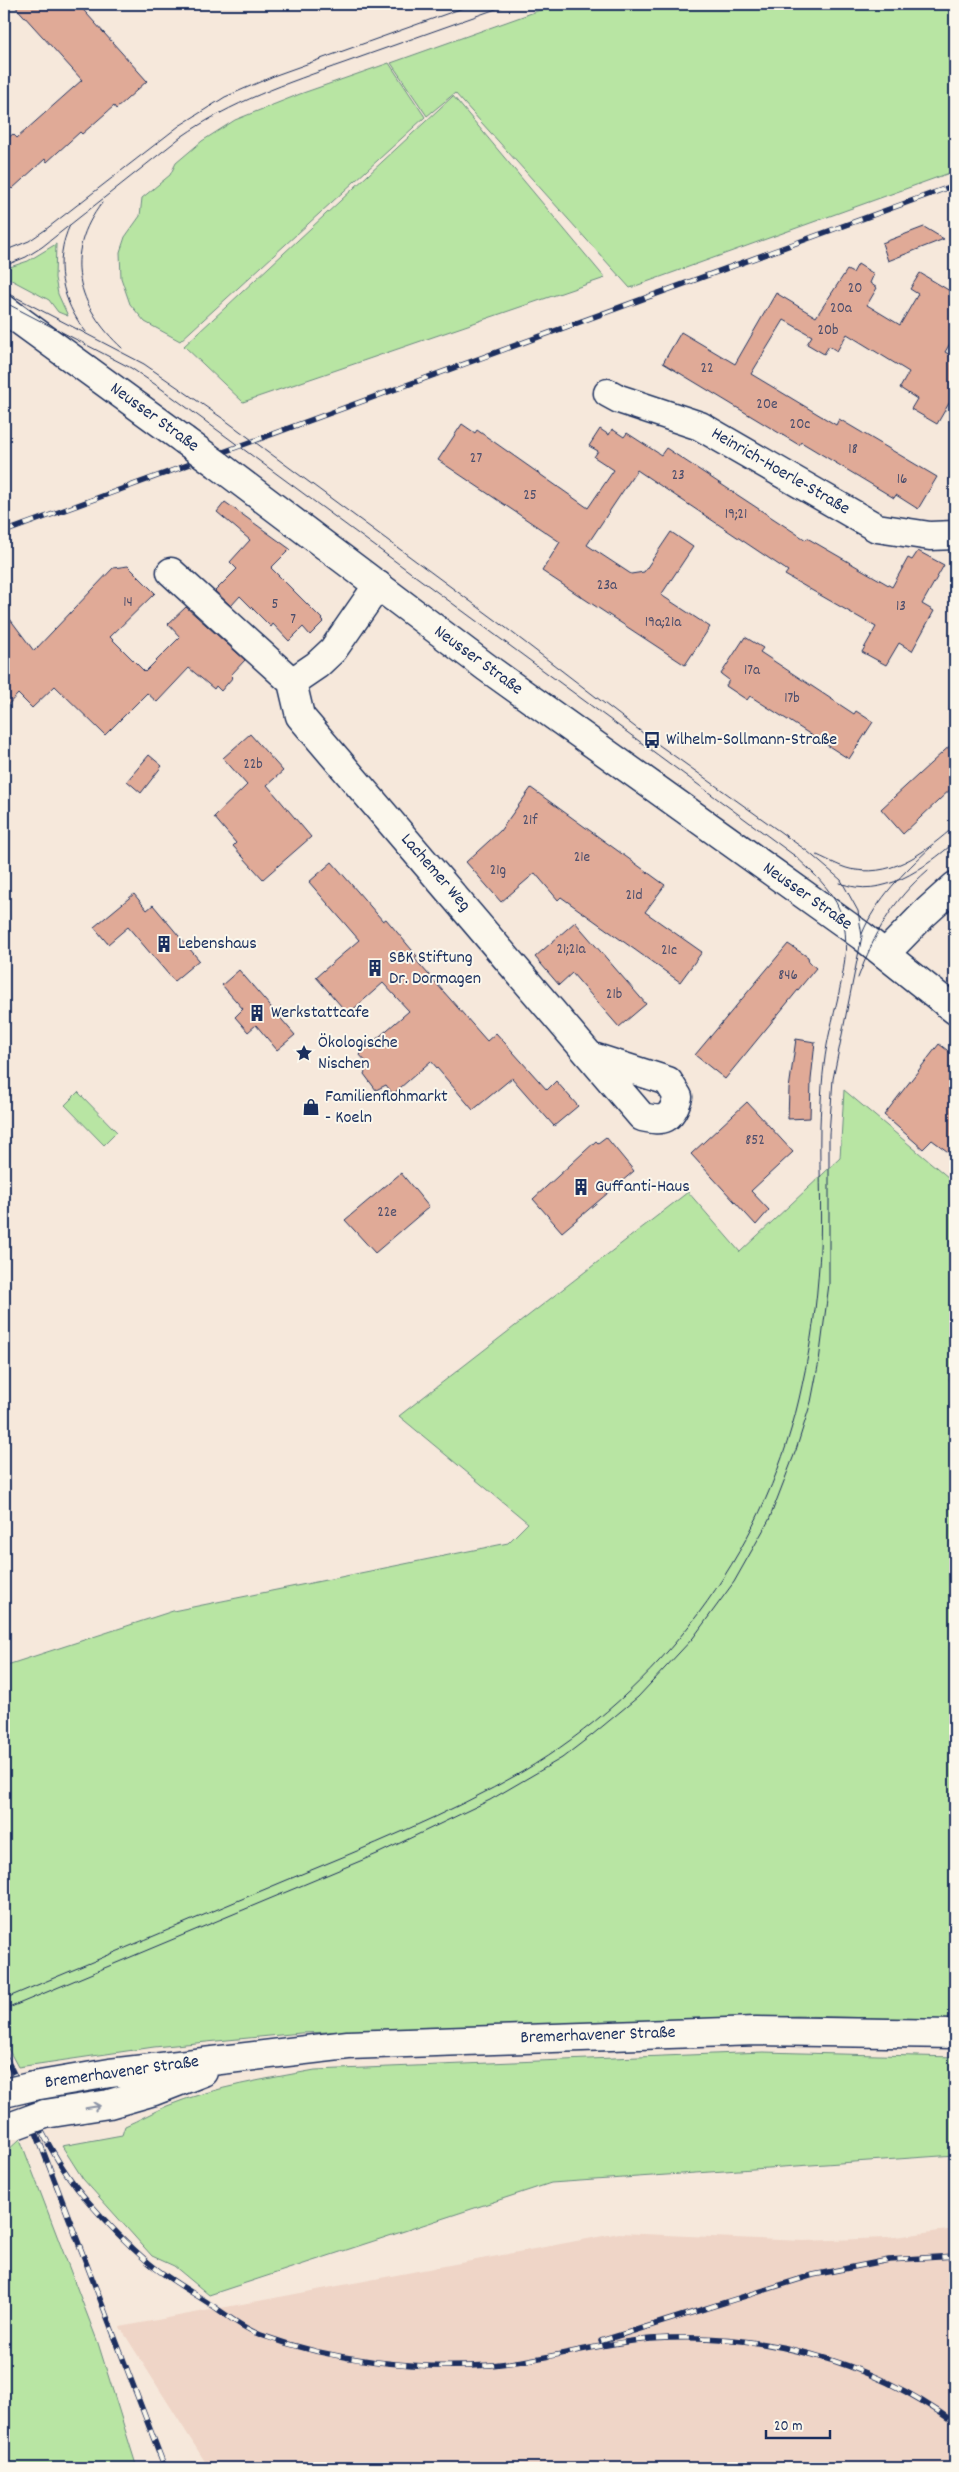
<svg xmlns="http://www.w3.org/2000/svg" width="959" height="2472" viewBox="0 0 959 2472" font-family="Dekko,sans-serif">
<style>
.built{fill:#efd5c7}
.green{fill:#b8e5a3;stroke:#6a8a80}
.building{fill:#e0aa97;stroke:#1b2f5e}
.lines{fill:none;stroke-linecap:round;stroke-linejoin:round}
.minor-casing{stroke:#1b2f5e;stroke-width:31}
.major-casing{stroke:#1b2f5e;stroke-width:31}
.minor{stroke:#fbf7ec;stroke-width:28}
.major{stroke:#fbf7ec;stroke-width:28}
.tram{stroke:#1b2f5e;stroke-width:1}
.rail-casing{stroke:#1b2f5e;stroke-width:5.5}
.rail{stroke:#fbf7ec;stroke-width:4;stroke-dasharray:11;stroke-linecap:butt}
.major-bridge-casing{stroke:#1b2f5e;stroke-width:31;stroke-linecap:butt}
.major-bridge{stroke:#fbf7ec;stroke-width:28}
.oneway{stroke:#8b93a5}
.labels{text-anchor:middle;dominant-baseline:central;stroke-width:4;stroke-linejoin:round;paint-order:stroke}
.number-label{font-size:15px;fill:#4c4e6c}
.street-label{font-size:18px;fill:#1b2f5e;stroke:#fbf7ec}
.poi-label{font-size:18px;fill:#1b2f5e;stroke:#fbf7ec;text-anchor:start}
</style>
<rect width="100%" height="100%" fill="#f6e8db"/>
<filter id="ink" filterUnits="userSpaceOnUse"><feTurbulence type="fractalNoise" baseFrequency=".02" numOctaves="2"/><feDisplacementMap in="SourceGraphic" scale="10" xChannelSelector="R" yChannelSelector="G"/><feConvolveMatrix kernelMatrix="1 2 1 2 8 2 1 2 1" color-interpolation-filters="sRGB"/></filter>
<g filter="url(#ink)">
<path class="built" d="M 955,2229 L 955,2468 L 209,2468 L 120,2327 L 619,2233 L 804,2241 L 887,2238 Z"/>
<path class="green" d="M 557,4 L 955,4 L 955,171 L 630,288 L 455,93 L 427,116 L 391,63 Z
M 389,63 L 425,117 L 180,341 L 145,322 L 130,304 L 121,278 L 120,252 L 125,237 L 140,216 L 142,198 L 170,175 L 176,163 L 202,141 L 235,120 L 300,94 Z
M 453,96 L 605,278 L 243,402 L 184,346 Z
M 56,244 L 55,278 L 58,294 L 68,316 L 58,312 L 49,300 L 4,276 L 4,269 L 28,261 Z
M 844,1090 L 955,1183 L 955,1372 L 949,1380 L 955,1384 L 955,2020 L 797,2016 L 301,2033 L 154,2047 L 18,2067 L 4,2041 L 4,1666 L 173,1611 L 508,1543 L 528,1523 L 399,1416 L 688,1192 L 740,1252 L 840,1158 Z
M 78,1092 L 117,1132 L 104,1145 L 65,1105 Z
M 763,2052 L 955,2057 L 955,2155 L 551,2183 L 209,2295 L 174,2266 L 152,2256 L 83,2179 L 62,2146 L 122,2135 L 125,2126 C 139,2120 153,2112 167,2106 C 214,2087 266,2079 315,2070 Z
M 20,2139 L 98,2343 L 137,2468 L 4,2468 L 4,2154 Z"/>
<path class="building" d="M 13,4 L 78,4 L 147,81 L 116,109 L 114,106 L 82,134 L 80,132 L 47,162 L 45,159 L 12,189 L 4,181 L 4,141 L 13,134 L 17,138 L 82,80 Z
M 924,227 L 944,239 L 888,261 L 882,243 Z
M 858,264 L 874,274 L 870,283 L 877,288 L 867,305 L 900,325 L 918,294 L 910,289 L 920,273 L 955,294 L 955,335 L 945,352 L 955,358 L 955,393 L 937,424 L 911,409 L 917,399 L 900,388 L 909,372 L 847,334 L 837,351 L 829,346 L 824,354 L 807,344 L 812,336 L 784,320 L 751,374 L 836,425 L 839,419 L 937,477 L 918,509 L 896,495 L 894,498 L 801,442 L 799,445 L 663,363 L 681,332 L 735,364 L 776,293 L 816,317 L 847,270 L 853,273 Z
M 462,424 L 475,433 L 477,430 L 588,508 L 614,470 L 594,457 L 598,451 L 589,446 L 600,429 L 609,435 L 612,429 L 624,437 L 627,433 L 661,455 L 666,448 L 806,540 L 807,538 L 892,587 L 908,558 L 912,560 L 918,551 L 944,565 L 922,604 L 934,611 L 912,651 L 899,643 L 886,665 L 862,652 L 876,627 L 785,575 L 788,571 L 637,470 L 587,545 L 631,574 L 644,572 L 671,532 L 693,547 L 661,595 L 710,627 L 685,665 L 542,571 L 560,542 L 438,460 Z
M 225,502 L 290,549 L 271,568 L 324,621 L 310,635 L 303,627 L 289,641 L 273,624 L 271,627 L 240,596 L 231,606 L 215,591 L 237,569 L 230,562 L 250,540 L 217,512 Z
M 128,566 L 155,593 L 110,637 L 145,672 L 180,637 L 168,624 L 186,607 L 245,660 L 231,675 L 233,677 L 221,691 L 216,686 L 214,689 L 189,668 L 157,702 L 147,693 L 105,735 L 55,686 L 32,708 L 18,694 L 4,709 L 4,611 L 34,651 L 113,568 Z
M 745,637 L 763,648 L 760,652 L 854,714 L 856,711 L 873,722 L 849,759 L 750,696 L 747,700 L 726,686 L 729,680 L 721,674 Z
M 250,734 L 283,771 L 267,785 L 311,837 L 263,879 L 233,846 L 236,843 L 214,817 L 247,785 L 223,758 Z
M 955,741 L 955,785 L 903,834 L 881,809 Z
M 149,755 L 162,766 L 141,793 L 127,781 Z
M 531,788 L 665,885 L 645,912 L 702,952 L 680,982 L 561,897 L 558,900 L 535,873 L 501,902 L 466,862 L 500,831 Z
M 332,862 L 383,921 L 386,919 L 417,956 L 414,958 L 487,1041 L 496,1033 L 547,1090 L 556,1081 L 578,1106 L 554,1126 L 512,1078 L 473,1110 L 431,1061 L 393,1094 L 386,1085 L 376,1090 L 364,1074 L 368,1064 L 359,1054 L 409,1011 L 383,983 L 348,1014 L 316,977 L 359,940 L 309,882 Z
M 134,894 L 147,910 L 153,905 L 199,960 L 174,981 L 128,927 L 108,944 L 94,927 Z
M 575,922 L 646,1004 L 619,1027 L 572,973 L 559,985 L 535,957 Z
M 788,944 L 808,957 L 809,962 L 816,968 L 725,1079 L 695,1055 Z
M 239,970 L 295,1035 L 277,1050 L 256,1025 L 248,1032 L 235,1017 L 243,1009 L 222,985 Z
M 796,1039 L 815,1042 L 811,1080 L 810,1118 L 788,1119 L 789,1089 Z
M 939,1044 L 955,1056 L 955,1157 L 932,1140 L 923,1149 L 884,1115 Z
M 747,1102 L 793,1152 L 751,1191 L 769,1210 L 756,1225 L 691,1154 Z
M 606,1137 L 634,1171 L 562,1232 L 533,1199 L 596,1141 L 598,1143 Z
M 401,1173 L 429,1207 L 375,1253 L 345,1220 Z"/>
<g class="lines">
<g class="minor-casing">
<path id="minor" d="M 608,393 L 619,399 L 700,426 L 877,528 L 930,536 L 955,535
M 171,572 L 292,682 L 317,665 L 333,650 L 378,585
M 292,682 L 300,716 L 642,1117 C 664,1122 671,1120 678,1097 L 668,1081 L 593,1057
M 885,954 L 924,914 L 955,886"/>
</g>
<g class="major-casing">
<path id="major" d="M 4,309 L 184,440
M 217,464 L 486,667 L 862,936 L 955,1010
M 34,2086 L 110,2073 L 348,2045 L 756,2031 L 955,2034
M 45,2114 L 109,2104 L 154,2091 L 203,2072"/>
</g>
<use href="#minor" class="minor"/>
<use href="#major" class="major"/>
<path class="tram" d="M 102,203 C 62,254 77,307 122,348
M 70,225 C 53,261 61,301 86,332
M 4,251 L 29,241 L 45,230 L 179,126 L 225,97 L 276,75 L 474,4
M 4,266 L 26,257 L 42,247 L 181,137 C 231,102 287,83 344,63 C 399,43 455,24 510,4
M 4,291 L 144,364 L 225,420 L 497,621 L 652,740 L 807,851 L 841,880 L 858,911 L 862,936 L 833,1079 L 829,1134 L 829,1284 L 819,1361 L 811,1402 L 796,1450 L 769,1520 L 734,1582 L 693,1638 L 638,1697 L 592,1735 L 562,1758 L 490,1800 L 377,1854 L 4,2010
M 4,302 L 131,368 L 159,387 L 799,859
M 817,855 C 829,860 843,869 856,870 C 896,876 927,850 955,826
M 840,883 C 883,900 924,868 955,842
M 862,934 C 876,899 904,872 931,847
M 858,978 C 875,933 891,902 928,870
M 4,1999 C 98,1959 193,1920 287,1880 C 367,1847 447,1815 522,1772 C 659,1691 763,1555 799,1399 C 808,1360 815,1319 818,1279 C 823,1229 819,1177 820,1126 C 821,1099 822,1072 827,1045 C 834,1006 856,948 840,911 C 831,888 812,872 794,855"/>
<g class="rail-casing">
<path id="rail" d="M 4,532 L 955,185
M 4,2054 C 29,2103 50,2158 86,2199 C 105,2221 127,2244 149,2263 C 168,2279 192,2292 213,2306 C 228,2316 244,2329 261,2335 C 333,2361 415,2370 491,2365 C 544,2361 597,2343 651,2339 C 758,2331 868,2359 955,2423
M 32,2122 L 165,2468
M 601,2341 L 813,2275 L 889,2260 L 955,2256"/>
</g>
<use href="#rail" class="rail"/>
<g class="major-bridge-casing">
<path id="major-bridge" d="M 184,440 L 217,464
M 4,2093 L 34,2086
M 15,2125 L 45,2114"/>
</g>
<use href="#major-bridge" class="major-bridge"/>
</g>
<defs><path id="oneway-shaft" d="M-6 0H5M1.5-3L5.5 0L1.5 3" fill="none" stroke-width="1.6" stroke-linecap="round" stroke-linejoin="round" transform="scale(1.25)"/></defs>
<use class="oneway" href="#oneway-shaft" transform="translate(93 2107) rotate(-9)"/>
</g>
<defs>
<g id="bus-bare" transform="scale(1.35)"><path d="M-5-6H5V4H4V6H2V4H-2V6H-4V4H-5ZM-3.5-4V0h7V-4ZM-3.5 1.2v1.5H-2V1.2ZM2 1.2v1.5H3.5V1.2Z" fill="#1b2f5e" stroke="#fbf7ec" stroke-width="2.5" paint-order="stroke"/></g>
<g id="building-bare" transform="scale(1.35)"><path d="M-4-6H4V6H1V3H-1V6H-4ZM-2.5-4.3h1.7v1.8h-1.7ZM.8-4.3h1.7v1.8H.8ZM-2.5-1h1.7V.8h-1.7ZM.8-1h1.7V.8H.8Z" fill="#1b2f5e" stroke="#fbf7ec" stroke-width="2.5" paint-order="stroke"/></g>
<g id="sight-bare" transform="scale(1.35)"><path d="M0-6L1.8-2.2L6-1.7L2.9 1.2L3.7 5.4L0 3.3L-3.7 5.4L-2.9 1.2L-6-1.7L-1.8-2.2Z" fill="#1b2f5e" stroke="#fbf7ec" stroke-width="2.5" paint-order="stroke"/></g>
<g id="shop-bare" transform="scale(1.35)"><path d="M-5-2.5h2.3a2.7 3.5 0 0 1 5.4 0H5L5.5 6h-11ZM-1.5-2.5h3a1.5 2.3 0 0 0-3 0Z" fill="#1b2f5e" stroke="#fbf7ec" stroke-width="2.5" paint-order="stroke"/></g>
</defs>
<g fill-rule="evenodd">
<use href="#bus-bare" x="652" y="740"/>
<use href="#building-bare" x="164" y="944"/>
<use href="#building-bare" x="375" y="968"/>
<use href="#building-bare" x="257" y="1013"/>
<use href="#sight-bare" x="304" y="1053"/>
<use href="#shop-bare" x="311" y="1107"/>
<use href="#building-bare" x="581" y="1187"/>
</g>
<g class="labels">
<g class="number-label">
<text x="855" y="289">20</text>
<text x="841" y="309">20a</text>
<text x="828" y="331">20b</text>
<text x="707" y="369">22</text>
<text x="767" y="405">20e</text>
<text x="800" y="425">20c</text>
<text x="853" y="450">18</text>
<text x="476" y="459">27</text>
<text x="678" y="476">23</text>
<text x="902" y="480">16</text>
<text x="530" y="496">25</text>
<text x="736" y="515">19;21</text>
<text x="607" y="586">23a</text>
<text x="128" y="603">14</text>
<text x="275" y="605">5</text>
<text x="901" y="607">13</text>
<text x="293" y="620">7</text>
<text x="663" y="623">19a;21a</text>
<text x="752" y="671">17a</text>
<text x="792" y="699">17b</text>
<text x="253" y="765">22b</text>
<text x="530" y="821">21f</text>
<text x="582" y="858">21e</text>
<text x="498" y="871">21g</text>
<text x="634" y="896">21d</text>
<text x="571" y="950">21;21a</text>
<text x="669" y="951">21c</text>
<text x="788" y="976">846</text>
<text x="614" y="995">21b</text>
<text x="755" y="1141">852</text>
<text x="387" y="1213">22e</text>
</g>
<g class="street-label">
<text transform="translate(154 418) rotate(36)">Neusser Straße</text>
<text transform="translate(780 472) rotate(30)">Heinrich-Hoerle-Straße</text>
<text transform="translate(478 661) rotate(36)">Neusser Straße</text>
<text transform="translate(435 873) rotate(49)">Lachemer Weg</text>
<text transform="translate(807 897) rotate(35)">Neusser Straße</text>
<text transform="translate(598 2036) rotate(-2)">Bremerhavener Straße</text>
<text transform="translate(122 2073) rotate(-8)">Bremerhavener Straße</text>
</g>
<g class="poi-label">
<text x="666" y="740">Wilhelm-Sollmann-Straße</text>
<text x="178" y="944">Lebenshaus</text>
<text x="389" y="958">SBK Stiftung<tspan x="389" dy="21">Dr. Dormagen</tspan></text>
<text x="271" y="1013">Werkstattcafe</text>
<text x="318" y="1043">Ökologische<tspan x="318" dy="21">Nischen</tspan></text>
<text x="325" y="1097">Familienflohmarkt<tspan x="325" dy="21">- Koeln</tspan></text>
<text x="595" y="1187">Guffanti-Haus</text>
</g>
</g>
<rect width="959" height="2472" fill="none" stroke="#fbf7ec" stroke-width="20"/>
<rect x="10" y="10" width="939" height="2452" fill="none" stroke="#1b2f5e" stroke-width="2" filter="url(#ink)"/>
<path d="M766 2430v8h64v-8" fill="none" stroke="#1b2f5e" stroke-width="2.5"/>
<text x="774" y="2430" font-size="15" fill="#1b2f5e" stroke="#fbf7ec" stroke-width="4" paint-order="stroke">20 m</text>
</svg>
